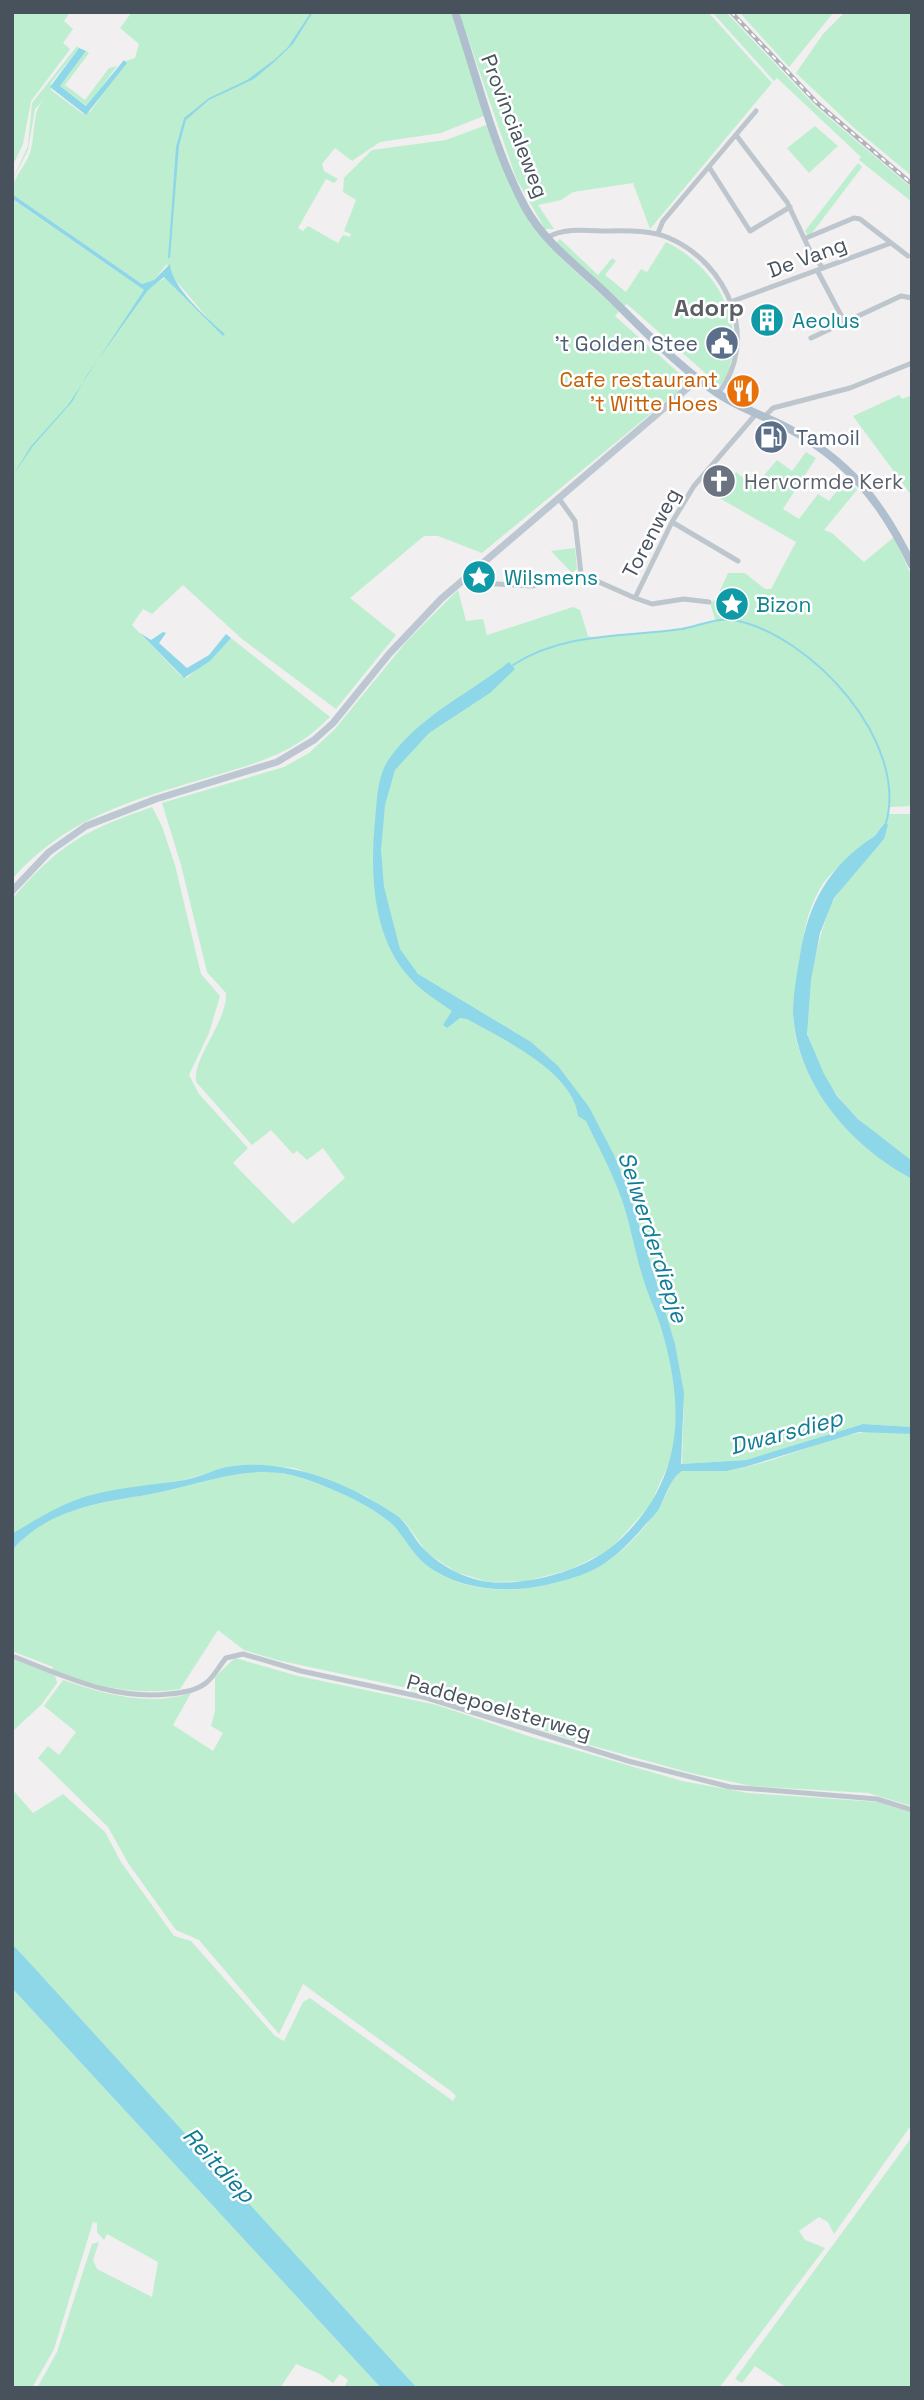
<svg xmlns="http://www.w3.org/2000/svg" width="924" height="2400" viewBox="0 0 924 2400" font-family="'Space Grotesk',sans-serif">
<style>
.green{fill:#beeed0}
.water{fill:#8dd7e9}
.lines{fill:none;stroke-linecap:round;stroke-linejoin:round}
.stream{stroke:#8dd7e9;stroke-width:2}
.street{stroke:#bdc6cd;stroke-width:5}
.secondary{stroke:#bdc7d2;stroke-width:7}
.primary{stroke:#afbfcd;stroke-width:8}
.rail-casing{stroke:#b1b4b9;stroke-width:4.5}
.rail{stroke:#fff;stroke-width:2;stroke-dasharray:5;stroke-linecap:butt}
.labels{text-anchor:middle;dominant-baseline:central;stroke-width:5;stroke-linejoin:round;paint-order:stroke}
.street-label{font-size:21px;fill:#47525c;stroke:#fff}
.culture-label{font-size:21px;fill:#0d838f;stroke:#fff;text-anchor:start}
.service-label{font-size:21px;fill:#4e5e75;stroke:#fff;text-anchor:end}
.food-label{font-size:21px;fill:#c56008;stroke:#fff;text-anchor:end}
.worship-label{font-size:21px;fill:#5b616d;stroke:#fff;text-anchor:start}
.water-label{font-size:23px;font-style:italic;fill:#107c97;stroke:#fff}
.quarter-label{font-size:24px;font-weight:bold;fill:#5c5f64;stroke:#fff}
</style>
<rect width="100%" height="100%" fill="#f1efef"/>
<path class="green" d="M 12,12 L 70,12 L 64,21 L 73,29 L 63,43 L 70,49 L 68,52 L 31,101 L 23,144 L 12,167 Z
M 132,12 L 451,12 L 486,115 L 441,133 L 380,142 L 352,161 L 335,148 L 322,164 L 324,171 L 338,179 L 334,183 L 326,179 L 298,228 L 303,231 L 308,226 L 338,243 L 343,235 L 350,237 L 351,234 L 344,231 L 356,200 L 343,192 L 344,178 L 372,150 L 446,140 L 489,124 L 514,193 L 531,224 L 563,260 L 619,311 L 615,316 L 689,382 L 482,553 L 438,536 L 424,536 L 350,598 L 396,635 L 336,709 L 242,639 L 183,585 L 152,614 L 143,609 L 132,625 L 181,676 L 187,678 L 231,638 L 330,717 C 290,757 255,763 203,779 C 129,801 65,819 12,879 L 12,199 L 144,290 L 167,277 L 223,336 L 171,275 L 167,264 L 154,280 L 142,284 L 12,194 C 12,178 25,167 30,153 C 36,135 31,113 44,99 L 35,109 L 28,150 L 12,181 L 28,146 L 32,103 L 77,46 L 79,48 L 51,83 L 51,90 L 83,114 L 90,112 L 126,61 L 135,58 L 139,44 L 120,28 Z
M 459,12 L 708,12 L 772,83 L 650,229 L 633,183 L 573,192 L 561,200 L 538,205 L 554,229 L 545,229 L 516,178 Z
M 712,12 L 726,12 L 815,106 L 912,188 L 912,202 L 859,160 L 861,157 L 777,78 L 774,81 Z
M 739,12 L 834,12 L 789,67 Z
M 845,12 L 912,12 L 912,176 L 853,127 L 796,73 L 823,34 Z
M 86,51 L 89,53 L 65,85 L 85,100 L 109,68 L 117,66 L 87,106 L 60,86 Z
M 815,126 L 838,146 L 809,173 L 787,148 Z
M 858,163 L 862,167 L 809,237 L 805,231 Z
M 560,239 L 598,275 L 612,258 L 616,261 L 605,275 L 626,292 L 641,269 L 647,272 L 666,242 C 708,262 741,309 732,356 C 730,367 728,377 720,386 L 627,304 L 624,306 L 556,243 Z
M 899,395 L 902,399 L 912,395 L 912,496 L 853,416 Z
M 806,452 L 816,458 L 783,509 L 799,519 L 818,494 L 829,501 L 847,478 L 857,490 L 824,530 L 832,533 L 864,562 L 894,537 L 912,577 L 912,806 L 890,807 L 888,814 L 912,814 L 912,1161 C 896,1154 882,1139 869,1128 C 841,1105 817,1072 808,1036 C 801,1008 820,927 833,901 C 842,885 871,852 884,839 L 883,824 C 868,850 832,864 818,892 C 806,915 802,940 799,964 C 797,980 793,997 793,1012 C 794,1082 854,1147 912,1179 L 912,1427 L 863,1424 L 746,1460 L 682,1464 L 684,1394 L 679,1452 L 671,1459 L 650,1505 L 610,1550 L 569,1570 L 526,1581 L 488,1582 L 456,1572 L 427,1553 L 405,1522 L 366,1496 L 295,1468 L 257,1465 L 231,1466 L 184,1480 L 91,1495 L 12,1535 L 12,899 C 60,844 83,831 152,807 L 162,826 L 175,865 L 201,974 L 220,996 L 209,1033 L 189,1075 L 199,1094 L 248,1148 L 233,1163 L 293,1224 L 345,1178 L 323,1148 L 307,1160 L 297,1151 L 293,1154 L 271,1130 L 252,1145 L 196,1082 C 193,1056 227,1023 226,993 L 207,972 L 181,865 L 162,803 L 284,767 L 309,753 L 334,730 L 407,641 L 458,590 L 466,621 L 483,619 L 487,635 L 573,607 L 580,610 L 588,636 L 594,638 L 657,632 L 716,622 L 710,603 L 716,599 L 728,573 L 745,573 L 765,589 L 771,589 L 796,542 L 714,495 L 736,472 L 754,487 L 777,460 L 792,471 Z
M 575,548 L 577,569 L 572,573 L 551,551 Z
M 878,1430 L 912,1434 L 912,1806 L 868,1793 L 751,1786 L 691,1773 L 586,1744 L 421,1691 L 277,1660 L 244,1650 L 218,1630 L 180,1689 C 136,1696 93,1686 52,1671 L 53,1667 L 12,1651 L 12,1550 C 49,1509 95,1504 146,1495 C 191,1488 234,1466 281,1473 C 311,1478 373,1504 395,1527 C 405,1539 413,1554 425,1564 C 457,1591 507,1594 546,1585 C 600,1573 624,1555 657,1511 C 667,1499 668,1480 682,1471 C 702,1471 722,1472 742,1468 C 788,1458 832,1435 878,1430 Z
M 12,1658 L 55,1675 L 57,1683 L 42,1704 L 14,1730 Z
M 235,1658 L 298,1676 L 437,1705 L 531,1737 L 682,1781 L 748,1793 L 878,1802 L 912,1813 L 912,2124 L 834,2234 L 828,2222 L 819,2217 L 799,2231 L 805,2240 L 825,2248 L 719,2388 L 417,2388 L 12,1944 L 12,1789 L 33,1813 L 63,1794 L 105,1832 L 121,1862 L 174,1936 L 191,1941 L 275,2036 L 284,2041 L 303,2002 L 310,1998 L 453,2101 L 456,2096 L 452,2092 L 303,1984 L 279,2034 L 199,1940 L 176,1930 L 128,1863 L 108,1827 L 38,1758 L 48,1746 L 59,1755 L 76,1732 L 44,1706 L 63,1680 C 103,1694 150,1707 191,1693 L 173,1725 L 213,1751 L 223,1733 L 211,1726 L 215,1711 L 215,1677 Z
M 12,1988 L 381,2388 L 344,2388 L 348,2380 L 340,2374 L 333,2383 L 320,2374 L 296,2364 L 280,2388 L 37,2388 L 57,2352 L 92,2244 L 99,2242 L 93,2260 L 97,2269 L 152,2297 L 158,2262 L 107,2234 L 104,2240 L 97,2232 L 97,2223 L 93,2222 L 54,2349 L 32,2388 L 12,2388 Z
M 912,2137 L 912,2388 L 787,2388 L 755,2366 L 742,2383 L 735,2379 Z"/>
<path class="water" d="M 311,12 L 313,12 L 293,44 L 273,63 L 254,79 L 209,100 L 186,120 L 179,146 L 170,258 L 168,258 L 176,147 L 184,118 L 209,98 L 247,80 L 274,60 L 288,47 Z
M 79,48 L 86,51 L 60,86 L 86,106 L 124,60 L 127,63 L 86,115 L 50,87 Z
M 12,194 L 142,284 L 154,280 L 170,264 C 171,287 208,319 225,334 L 223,336 L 164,277 L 148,290 L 87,375 L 72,402 L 33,446 L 12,477 L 31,446 L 68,405 L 144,290 L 14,200 Z
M 163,632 L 166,633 L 159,643 L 187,668 L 209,655 L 226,634 L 231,638 L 210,661 L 184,678 L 140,633 L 151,640 Z
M 509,662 L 515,669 L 490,693 L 429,733 L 395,770 L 385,805 L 381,850 L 384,887 L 400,949 L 418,974 L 531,1042 L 558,1066 L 589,1107 L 614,1155 L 629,1192 L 675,1344 L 684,1393 L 681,1464 L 746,1460 L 863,1424 L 912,1427 L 912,1434 L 859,1432 L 745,1467 L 726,1471 L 682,1471 C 670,1479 666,1495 660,1507 C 656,1515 646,1523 640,1531 C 608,1566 593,1574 546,1585 C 507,1594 457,1590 425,1564 C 413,1554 405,1539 395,1527 C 375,1506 320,1482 291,1475 C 241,1464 195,1487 146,1495 C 96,1503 48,1510 12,1550 L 12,1535 L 15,1532 C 39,1518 64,1502 91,1495 C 121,1487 154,1485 185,1480 C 201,1477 216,1468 233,1466 C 290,1459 350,1484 396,1515 C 406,1522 410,1531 417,1541 C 433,1562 461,1578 488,1582 C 531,1586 591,1569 622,1538 C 683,1478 685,1410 662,1331 C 657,1313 648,1296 643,1278 C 634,1250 630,1220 619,1192 C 610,1168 597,1144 586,1121 L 578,1116 C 574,1072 501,1038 467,1019 L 460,1018 L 447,1028 L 443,1025 L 452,1011 C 438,1001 421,991 410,978 C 372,938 370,872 375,821 C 377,801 377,776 389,759 C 420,715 469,694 509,662 Z
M 886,823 L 888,825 L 884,839 L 834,898 L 820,933 L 811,980 L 807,1034 L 824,1074 L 837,1096 L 858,1119 L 912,1161 L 912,1179 C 851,1146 797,1085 793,1013 C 793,994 797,974 800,955 C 808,904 829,866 872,838 C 878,834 880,826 886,823 Z
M 12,1944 L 28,1961 L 417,2388 L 381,2388 L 12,1988 Z"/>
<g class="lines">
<path class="stream" d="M 513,665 C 564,632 625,637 682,629 C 698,626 719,617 734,620 C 811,635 909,741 886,823"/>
<path class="street" d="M 736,135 L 787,202 L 812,255 L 823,268
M 709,167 L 750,231 L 790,207
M 658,233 L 663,221 L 756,111
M 547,238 C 561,228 584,230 600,231 C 622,231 649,229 669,238 C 729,264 760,340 718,394
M 806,238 L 854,218 L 860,219 L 908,256
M 817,270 L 845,323
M 733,301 L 891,243
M 811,338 L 901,296 L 912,298
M 764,417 L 773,408 L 850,388 L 912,363
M 560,500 L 575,521 L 581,574
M 672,522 L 738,561
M 470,577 L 480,583 L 532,586 L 581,574 L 635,598 L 672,522 L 694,486 L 756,414
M 635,598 L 652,604 L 684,599 L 709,602
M 12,1656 C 65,1676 111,1700 169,1694 C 182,1693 196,1691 206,1683 C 214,1677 219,1666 226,1658 L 243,1654 L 301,1671 L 427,1698 L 628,1761 L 730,1787 L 877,1799 L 912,1810"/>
<path class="secondary" d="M 12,891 L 49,852 L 86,826 L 156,799 L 277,762 L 314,740 L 333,723 L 389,654 L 441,599 L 698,379"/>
<path class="primary" d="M 455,12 C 477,76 493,148 525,207 C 547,247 585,271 616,303 C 646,333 676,363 710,388 C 734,406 760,414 786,427 C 848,460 882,502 912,565"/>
<g class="rail-casing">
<path id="rail" d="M 731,12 L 817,103 L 912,184"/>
</g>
<use href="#rail" class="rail"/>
</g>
<defs>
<g id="building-disc" transform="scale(1.75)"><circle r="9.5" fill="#0f9aa8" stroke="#fff"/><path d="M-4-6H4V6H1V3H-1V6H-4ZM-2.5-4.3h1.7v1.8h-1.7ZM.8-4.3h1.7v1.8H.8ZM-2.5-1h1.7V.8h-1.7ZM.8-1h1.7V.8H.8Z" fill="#fff"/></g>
<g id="civic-disc" transform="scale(1.75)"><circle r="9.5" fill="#5c6f8a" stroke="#fff"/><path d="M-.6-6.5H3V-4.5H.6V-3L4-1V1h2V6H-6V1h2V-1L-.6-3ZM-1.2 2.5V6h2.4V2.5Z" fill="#fff"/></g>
<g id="restaurant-disc" transform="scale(1.75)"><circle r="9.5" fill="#e8710a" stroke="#fff"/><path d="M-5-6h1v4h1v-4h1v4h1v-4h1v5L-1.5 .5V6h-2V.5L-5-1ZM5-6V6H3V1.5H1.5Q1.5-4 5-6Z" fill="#fff"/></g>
<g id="fuel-disc" transform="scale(1.75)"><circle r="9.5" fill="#5c6f8a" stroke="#fff"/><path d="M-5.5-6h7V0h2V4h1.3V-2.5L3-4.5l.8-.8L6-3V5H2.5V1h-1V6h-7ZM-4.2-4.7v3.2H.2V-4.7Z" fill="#fff"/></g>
<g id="church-disc" transform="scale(1.75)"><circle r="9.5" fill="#6b7280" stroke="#fff"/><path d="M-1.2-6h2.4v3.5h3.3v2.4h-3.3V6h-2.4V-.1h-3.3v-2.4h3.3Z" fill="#fff"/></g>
<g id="sight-disc" transform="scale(1.75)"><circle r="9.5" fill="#0f9aa8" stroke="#fff"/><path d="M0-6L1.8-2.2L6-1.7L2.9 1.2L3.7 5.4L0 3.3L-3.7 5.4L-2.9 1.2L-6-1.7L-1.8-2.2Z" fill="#fff"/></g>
</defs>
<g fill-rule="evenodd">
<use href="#building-disc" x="767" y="320"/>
<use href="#civic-disc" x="722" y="343"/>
<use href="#restaurant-disc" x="743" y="391"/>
<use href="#fuel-disc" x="771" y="437"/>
<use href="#church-disc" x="719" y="481"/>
<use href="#sight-disc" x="479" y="577"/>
<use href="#sight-disc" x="732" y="604"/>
</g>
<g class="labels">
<g class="street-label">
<text transform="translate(515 126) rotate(69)">Provincialeweg</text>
<text transform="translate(807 257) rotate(-20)">De Vang</text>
<text transform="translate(651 533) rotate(-62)">Torenweg</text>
<text transform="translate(499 1707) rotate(16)">Paddepoelsterweg</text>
</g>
<g class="culture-label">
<text x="792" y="320">Aeolus</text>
<text x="504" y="577">Wilsmens</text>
<text x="756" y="604">Bizon</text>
</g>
<g class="service-label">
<text x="698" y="343">'t Golden Stee</text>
<text x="796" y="437" text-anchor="start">Tamoil</text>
</g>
<g class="food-label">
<text x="718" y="379">Cafe restaurant<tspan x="718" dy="24">'t Witte Hoes</tspan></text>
</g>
<g class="worship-label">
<text x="744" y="481">Hervormde Kerk</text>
</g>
<g class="water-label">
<text transform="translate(653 1237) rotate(72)">Selwerderdiepje</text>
<text transform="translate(786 1432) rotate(-15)">Dwarsdiep</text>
<text transform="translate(219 2165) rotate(47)">Reitdiep</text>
</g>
<g class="quarter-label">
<text x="709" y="307">Adorp</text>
</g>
</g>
<rect width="924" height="2400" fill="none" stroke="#47525c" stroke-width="28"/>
</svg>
